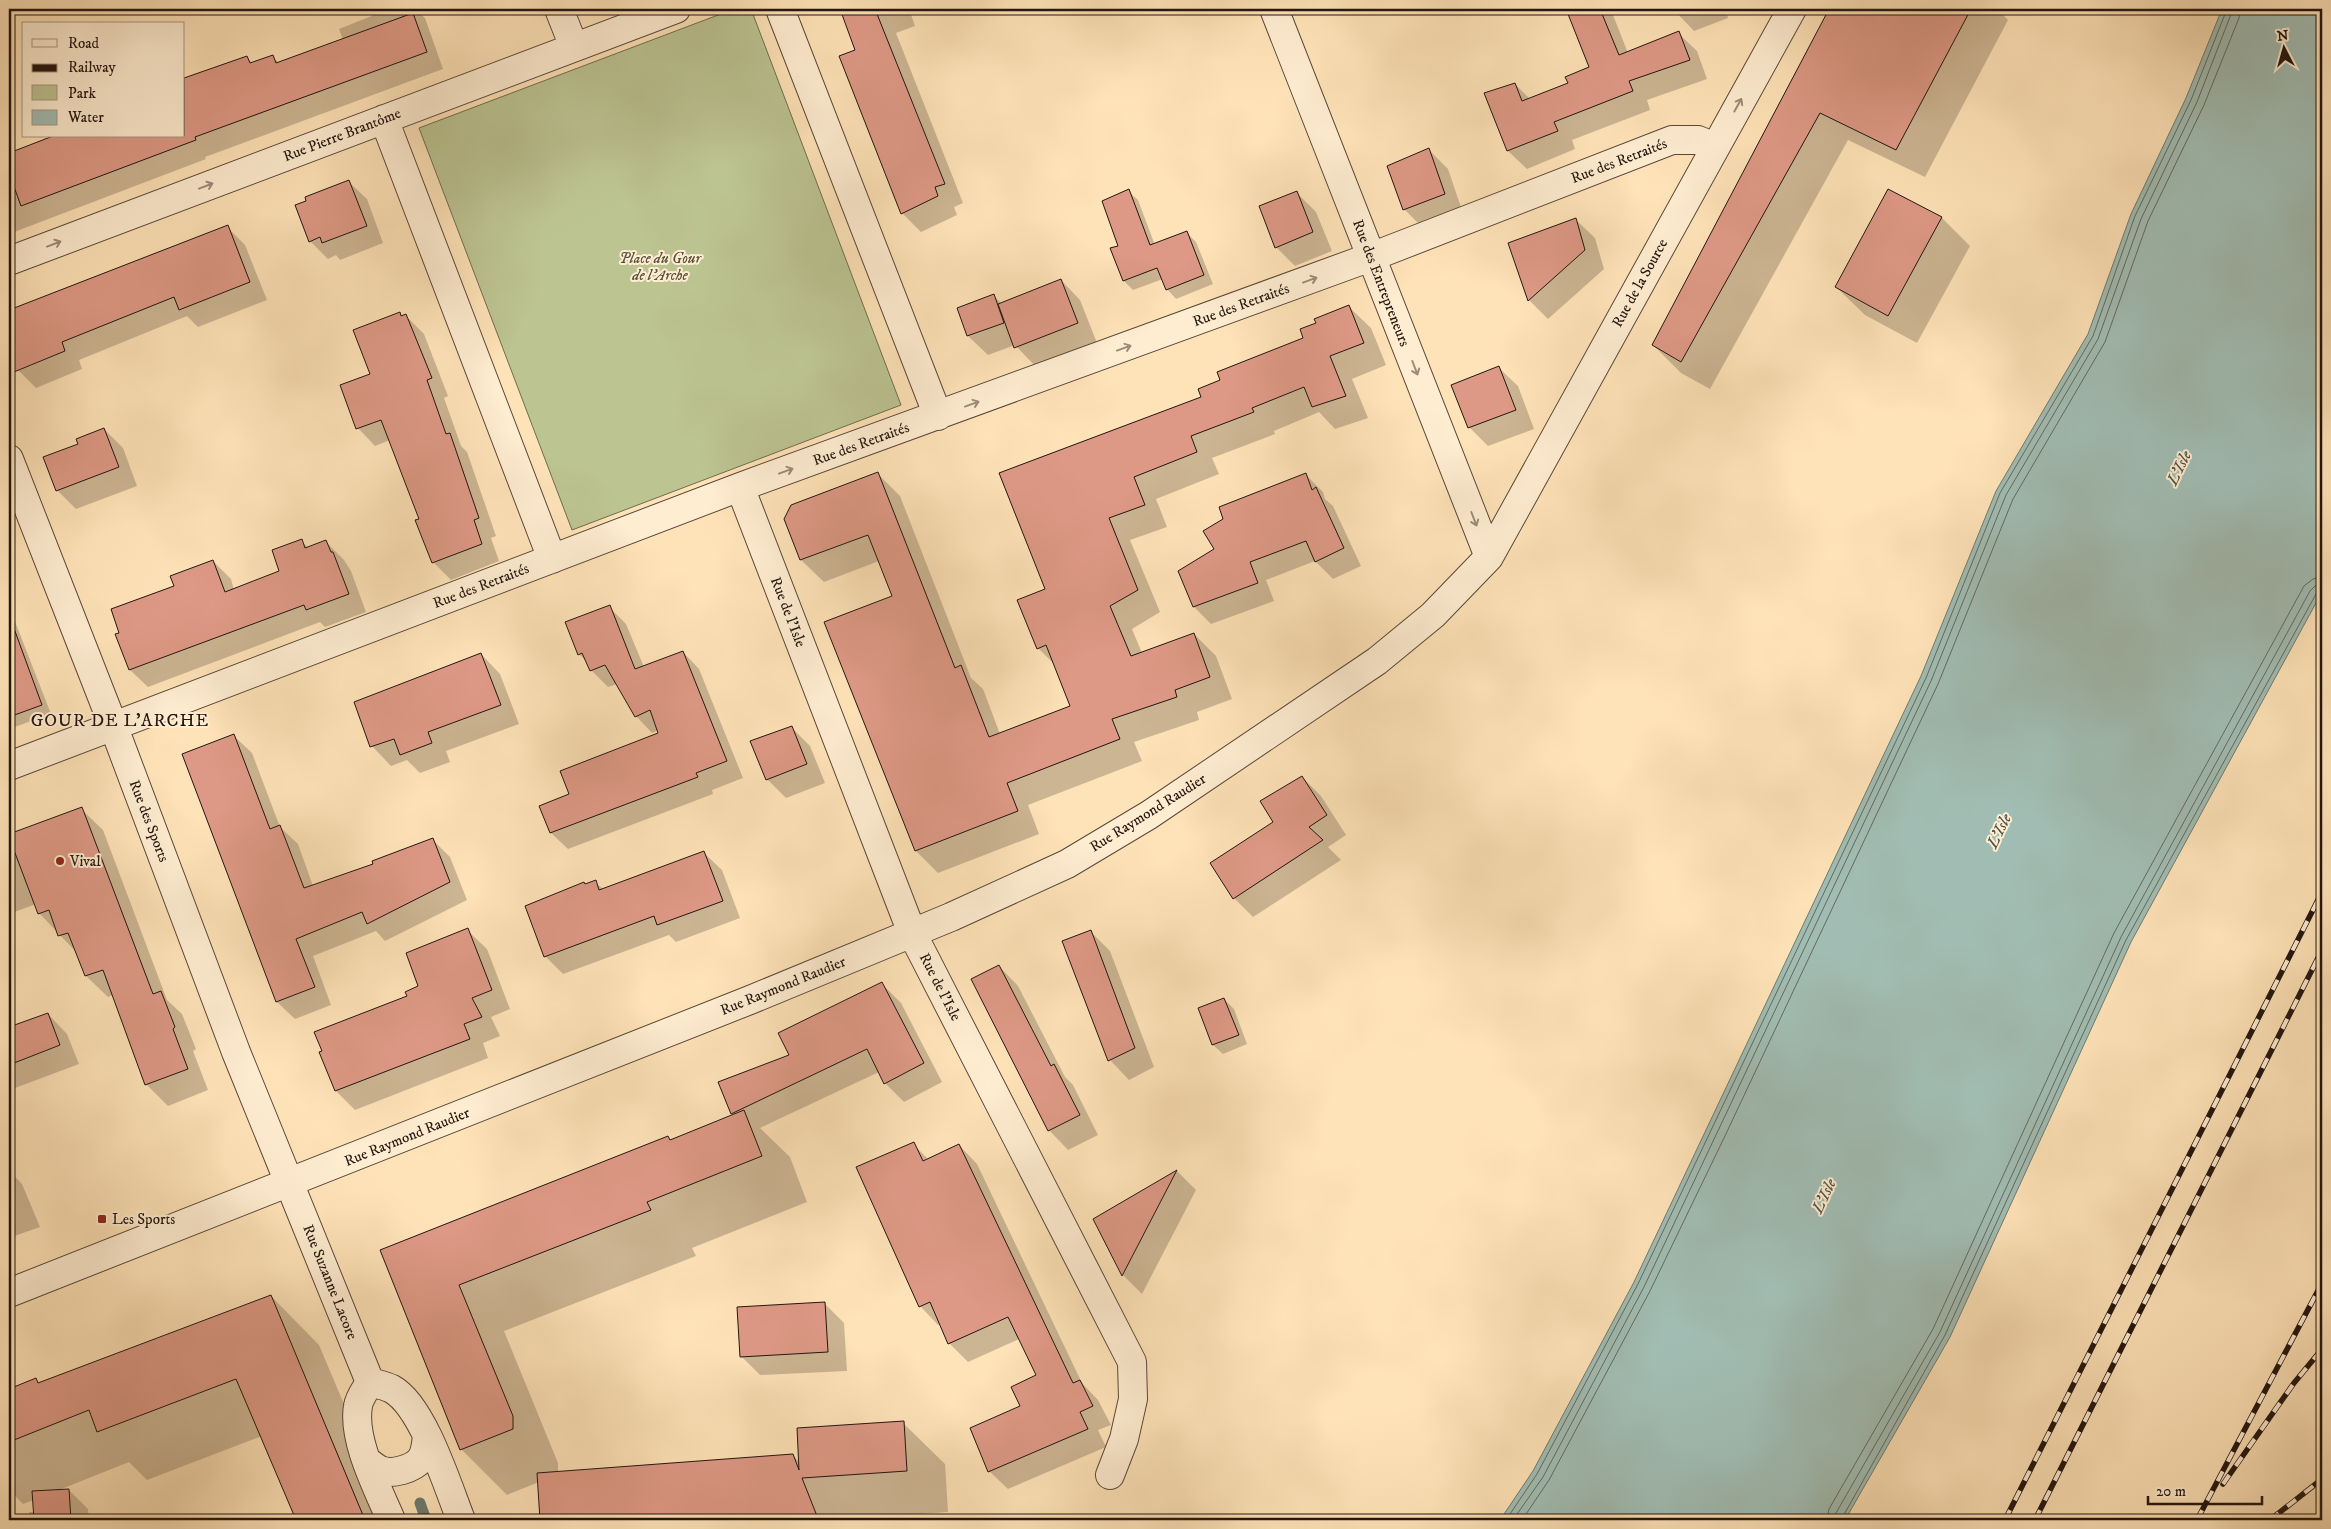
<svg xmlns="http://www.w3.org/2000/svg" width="2331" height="1529" viewBox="0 0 2331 1529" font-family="'IM FELL DW Pica',serif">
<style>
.green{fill:#bcc492;stroke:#6f6c50}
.water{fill:#a1bdb3;stroke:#6e7a71}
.shadow{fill:#0003}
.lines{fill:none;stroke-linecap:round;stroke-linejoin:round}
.shore{stroke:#626961;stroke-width:1}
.stream{stroke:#6e7a71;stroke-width:11}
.building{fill:#de9986;stroke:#22150f}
.minor-casing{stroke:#594839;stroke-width:30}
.minor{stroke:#ffedd1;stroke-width:28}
.rail-casing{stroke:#22150f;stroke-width:5.5}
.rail{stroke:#ffedd1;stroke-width:4;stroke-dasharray:11;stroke-linecap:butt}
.oneway{stroke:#9c8c7a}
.poi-dot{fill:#8f2418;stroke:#ffedd1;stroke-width:2}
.labels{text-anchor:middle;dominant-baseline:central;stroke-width:4;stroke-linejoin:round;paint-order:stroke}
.street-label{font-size:15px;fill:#22150f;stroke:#ffedd1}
.park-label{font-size:15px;font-style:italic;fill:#58523d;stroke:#ffedd1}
.poi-label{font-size:15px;fill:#22150f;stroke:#ffedd1;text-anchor:start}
.water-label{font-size:16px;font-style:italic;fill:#4e5048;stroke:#ffedd1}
.quarter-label{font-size:18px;letter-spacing:1px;fill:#22150f;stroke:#ffedd1}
</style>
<rect width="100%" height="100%" fill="#ffe3b8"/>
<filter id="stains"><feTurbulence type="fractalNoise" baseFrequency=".004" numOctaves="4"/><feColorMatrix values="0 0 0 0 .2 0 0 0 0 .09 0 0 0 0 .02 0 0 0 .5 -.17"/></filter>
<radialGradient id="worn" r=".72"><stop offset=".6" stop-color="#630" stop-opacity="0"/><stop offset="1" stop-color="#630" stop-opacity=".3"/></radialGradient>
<path class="green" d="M 734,9 L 751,9 L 901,405 L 572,530 L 419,128 Z"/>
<path class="water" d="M 2222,9 L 2322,9 L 2322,592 L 2131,942 L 1950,1337 L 1845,1520 L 1500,1520 L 1533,1471 L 1634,1282 L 1921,676 L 1996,491 L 2088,334 L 2131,214 L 2186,98 Z"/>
<path class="shadow" d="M 389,9 L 415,9 L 425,18 L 443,69 L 205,157 L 206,159 L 9,234 L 9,171 L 184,136 L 184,79 L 246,57 L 253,64 L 272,56 L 279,63 L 343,40 L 339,29 Z
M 841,9 L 909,9 L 915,26 L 896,33 L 963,203 L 954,207 L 957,215 L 921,232 L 902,213 L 857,50 Z
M 1567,9 L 1607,9 L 1613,15 L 1628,53 L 1678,33 L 1697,51 L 1707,79 L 1647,100 L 1650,110 L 1572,140 L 1575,149 L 1527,169 L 1508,151 L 1486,94 L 1515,84 L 1530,99 L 1569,84 L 1591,68 Z
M 1673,9 L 1738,9 L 1727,13 L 1728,18 L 1694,31 Z
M 1831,9 L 1997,9 L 2008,20 L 1925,177 L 1848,140 L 1710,389 L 1681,373 L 1653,345 Z
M 1429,150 L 1448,169 L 1463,213 L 1423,228 L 1404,209 Z
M 349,182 L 367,199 L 383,243 L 340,260 L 336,255 L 328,259 L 310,241 Z
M 1889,190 L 1942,218 L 1970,246 L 1917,343 L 1865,315 L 1836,287 Z
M 1128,191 L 1138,200 L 1155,245 L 1187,233 L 1196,242 L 1213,284 L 1176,299 L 1167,289 L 1163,279 L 1133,290 L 1124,281 L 1120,246 Z
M 1297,193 L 1316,212 L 1332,251 L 1295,266 L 1276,247 Z
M 1575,219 L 1595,238 L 1604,269 L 1548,319 L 1529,300 L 1509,243 Z
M 227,227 L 245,245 L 267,300 L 198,327 L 187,316 L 79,360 L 82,369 L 36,388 L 18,370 L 9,346 L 9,311 Z
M 1061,280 L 1080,300 L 1097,343 L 1035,366 L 1015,345 L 988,355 L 968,336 L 958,308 L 993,295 L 1002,304 Z
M 1348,306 L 1371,328 L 1386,365 L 1352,379 L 1368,418 L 1335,429 L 1319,412 L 1274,431 L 1275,434 L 1212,458 L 1219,474 L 1156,499 L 1167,527 L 1130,540 L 1160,612 L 1132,629 L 1142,653 L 1194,634 L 1216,656 L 1232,699 L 1197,712 L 1199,720 L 1134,742 L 1142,761 L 1028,805 L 1039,834 L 938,873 L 916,851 L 893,597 L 879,561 L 824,582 L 801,560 L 786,519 L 878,474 L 900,496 L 971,678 L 983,689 L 1000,734 L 1072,707 L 1056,666 L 1038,648 L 1047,590 L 1000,474 L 1202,398 L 1222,380 L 1305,339 L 1318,323 Z
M 400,313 L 403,317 L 406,316 L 424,334 L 448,396 L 444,398 L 461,446 L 467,452 L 496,536 L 491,538 L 499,561 L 451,580 L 433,562 L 420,520 L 390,440 L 375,446 L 358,428 L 341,386 L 372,374 Z
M 1498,367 L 1518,386 L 1534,429 L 1488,446 L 1469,427 Z
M 104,429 L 123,448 L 137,486 L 76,509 L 57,490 L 80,445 Z
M 1305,474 L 1323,492 L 1325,499 L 1333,506 L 1361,566 L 1333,579 L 1315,561 L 1266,580 L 1274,601 L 1211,624 L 1194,607 L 1215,549 Z
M 301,541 L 309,548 L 326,542 L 344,560 L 351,571 L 366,612 L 325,627 L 320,622 L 148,687 L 130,670 L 175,587 L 213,561 L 231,579 L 234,590 L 281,572 Z
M 9,606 L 51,714 L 9,729 Z
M 609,607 L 626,624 L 644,667 L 683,652 L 699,669 L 743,778 L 712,790 L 713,794 L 568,849 L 551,833 L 660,733 L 659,730 L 652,733 L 636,716 L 617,684 L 608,687 L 591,670 L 587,662 L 579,654 Z
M 481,654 L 500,674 L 519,724 L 446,751 L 450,762 L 420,773 L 407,760 L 391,766 L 372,746 Z
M 791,727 L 810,746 L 825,783 L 786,798 L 767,779 Z
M 234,736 L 252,753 L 280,827 L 298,844 L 313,886 L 375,865 L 433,840 L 450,857 L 467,900 L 385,941 L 376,931 L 313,956 L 331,1005 L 295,1019 L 277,1002 Z
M 1302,777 L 1321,796 L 1346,835 L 1328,847 L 1341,860 L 1253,917 L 1234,898 Z
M 81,809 L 103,830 L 167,1000 L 182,1014 L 196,1049 L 193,1051 L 208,1090 L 168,1106 L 146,1084 L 113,995 L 108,997 L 86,976 L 78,954 L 39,913 L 36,904 L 9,914 L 9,836 Z
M 704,853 L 722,870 L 740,918 L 676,942 L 669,935 L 563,974 L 546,957 L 526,906 L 595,882 L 604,890 Z
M 467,930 L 487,949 L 510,1009 L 491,1017 L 500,1036 L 483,1043 L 488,1058 L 355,1110 L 336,1091 L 408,996 L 420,987 Z
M 1091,932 L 1110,951 L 1154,1067 L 1129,1080 L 1110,1060 L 1064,942 Z
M 999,966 L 1018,986 L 1065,1077 L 1073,1085 L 1098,1135 L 1068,1150 L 1049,1130 Z
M 882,984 L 901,1003 L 942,1082 L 904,1102 L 885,1083 L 879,1072 L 760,1128 L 790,1157 L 807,1202 L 692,1248 L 696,1256 L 504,1331 L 558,1463 L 558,1473 L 793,1455 L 800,1463 L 903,1423 L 945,1464 L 948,1512 L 843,1520 L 541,1520 L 539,1482 L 507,1495 L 461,1449 L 381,1251 L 668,1138 L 671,1141 L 734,1115 L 732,1113 L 791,1055 Z
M 1224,999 L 1234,1009 L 1247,1044 L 1223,1054 L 1213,1045 L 1199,1009 Z
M 48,1014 L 67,1034 L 79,1064 L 15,1088 L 9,1082 L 9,1029 Z
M 913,1144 L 929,1160 L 959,1145 L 977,1164 L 1082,1383 L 1098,1400 L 1111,1425 L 1098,1430 L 1106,1447 L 1008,1489 L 989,1471 L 1037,1376 L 1019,1339 L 968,1362 L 949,1343 L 941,1324 L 938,1325 L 920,1306 Z
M 9,1170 L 22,1184 L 40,1227 L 9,1238 Z
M 1177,1171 L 1196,1190 L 1142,1294 L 1123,1275 L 1095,1220 Z
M 271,1296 L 319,1345 L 393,1520 L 298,1520 L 262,1436 L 147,1480 L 129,1462 L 59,1490 L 69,1490 L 88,1509 L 89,1520 L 30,1520 L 29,1512 L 35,1512 L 34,1500 L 23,1504 L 9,1490 L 9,1390 L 36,1379 L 40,1384 Z
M 825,1304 L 844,1323 L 847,1371 L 760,1375 L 741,1356 Z"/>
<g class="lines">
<path class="shore" d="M 1506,1520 L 1537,1474 L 1638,1284 L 1926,678 L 2000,493 L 2093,336 L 2135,216 L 2191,100 L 2227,9
M 1513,1520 L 1543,1477 L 1644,1287 L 1931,681 L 2006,495 L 2098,339 L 2141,219 L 2197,102 L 2233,9
M 1522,1520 L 1549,1480 L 1650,1291 L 1724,1138 L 1938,684 L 2013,499 L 2105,342 L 2148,221 L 2204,105 L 2239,18 L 2240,9
M 1827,1520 L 1829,1509 L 1933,1329 L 2114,933 L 2304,586 L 2313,579 L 2322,577
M 1834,1520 L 1836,1513 L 1940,1332 L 2121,937 L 2310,591 L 2315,586 L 2322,584
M 1841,1520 L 1945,1335 L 2126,940 L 2316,594 L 2322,591"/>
<path class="stream" d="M 420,1503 L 426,1520"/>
</g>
<path class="building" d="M 840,9 L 875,9 L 945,184 L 935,187 L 938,196 L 901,214 L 839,56 L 855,50 Z
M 1566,9 L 1600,9 L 1619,55 L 1679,31 L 1690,60 L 1629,81 L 1633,91 L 1554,122 L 1558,131 L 1507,151 L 1484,93 L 1515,83 L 1522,101 L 1568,83 L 1565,77 L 1589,67 Z
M 1829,9 L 1971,9 L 1896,150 L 1820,113 L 1681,362 L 1652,345 Z
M 413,13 L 427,52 L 195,137 L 196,140 L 21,206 L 9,173 L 9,153 L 53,136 L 184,136 L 184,78 L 247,56 L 250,63 L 273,55 L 276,63 Z
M 1429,148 L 1445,194 L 1403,210 L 1387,166 Z
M 349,180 L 367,226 L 322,243 L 320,237 L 309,242 L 295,205 L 306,201 L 305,197 Z
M 1129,189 L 1150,245 L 1187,231 L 1204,275 L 1166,290 L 1157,268 L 1123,281 L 1110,248 L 1118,246 L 1102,201 Z
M 1888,189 L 1942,217 L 1888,316 L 1835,287 Z
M 1297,191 L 1313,232 L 1275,248 L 1259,206 Z
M 1576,218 L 1585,250 L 1528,301 L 1508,243 Z
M 228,225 L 250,282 L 179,310 L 174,297 L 62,342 L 65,351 L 9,374 L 9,310 Z
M 1061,279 L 1078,323 L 1014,348 L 998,304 Z
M 994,294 L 1004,323 L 967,336 L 957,308 Z
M 1349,305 L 1364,343 L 1330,356 L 1346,396 L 1312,407 L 1304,387 L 1252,408 L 1254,412 L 1191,436 L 1197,452 L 1134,477 L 1145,505 L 1109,518 L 1138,590 L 1110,606 L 1131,656 L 1194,633 L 1210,677 L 1175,690 L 1177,697 L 1112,719 L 1120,739 L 1007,783 L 1018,811 L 915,851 L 824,622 L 892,596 L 868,535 L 800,560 L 784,519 L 791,505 L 878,472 L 955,668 L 961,665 L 989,737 L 1070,706 L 1046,645 L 1037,649 L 1017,600 L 1045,589 L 999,473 L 1201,397 L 1198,389 L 1220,380 L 1217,372 L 1303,338 L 1300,329 L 1316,323 L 1314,319 Z
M 400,312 L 401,316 L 406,314 L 432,378 L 427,380 L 446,434 L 450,433 L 479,518 L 474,520 L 482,544 L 432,563 L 415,520 L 419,519 L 381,420 L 356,429 L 340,385 L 370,374 L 353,330 Z
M 1499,366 L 1516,410 L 1468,428 L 1451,385 Z
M 104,428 L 119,467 L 56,491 L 43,457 L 78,444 L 76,439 Z
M 1306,473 L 1312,490 L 1316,487 L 1344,548 L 1315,562 L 1306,541 L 1250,562 L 1258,583 L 1193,607 L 1178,571 L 1214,549 L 1203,531 L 1223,519 L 1219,507 Z
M 302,539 L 305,548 L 326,540 L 331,552 L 333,552 L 349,594 L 306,610 L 304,605 L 129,670 L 115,634 L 119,633 L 111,609 L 174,586 L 170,576 L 213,560 L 225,592 L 279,571 L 272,550 Z
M 610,605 L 635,669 L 683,651 L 727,761 L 696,773 L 698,777 L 550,833 L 539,806 L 569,794 L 560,771 L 658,733 L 650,710 L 635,717 L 605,665 L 590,671 L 582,653 L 578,655 L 565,622 Z
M 12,623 L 42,705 L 9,717 L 9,624 Z
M 481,653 L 501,705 L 428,732 L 432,743 L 400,755 L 394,739 L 370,747 L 354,702 Z
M 792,726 L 807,764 L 766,780 L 750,741 Z
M 234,734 L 270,829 L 280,825 L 304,888 L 373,864 L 372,861 L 433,838 L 450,882 L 367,924 L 362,912 L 296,939 L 315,987 L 276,1002 L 182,754 Z
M 1302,776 L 1327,815 L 1309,827 L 1323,840 L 1233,899 L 1210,863 L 1273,822 L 1260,801 Z
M 82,807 L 153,994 L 161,991 L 175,1027 L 173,1029 L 188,1069 L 145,1085 L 103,970 L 85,976 L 68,933 L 58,936 L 49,910 L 38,914 L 9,837 L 9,834 Z
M 704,851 L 723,901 L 657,925 L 654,916 L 544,957 L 525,906 L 584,882 L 585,884 L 596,880 L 599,890 Z
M 468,928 L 492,990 L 472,998 L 482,1017 L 464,1024 L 470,1039 L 335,1091 L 319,1052 L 322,1051 L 314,1032 L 407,996 L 405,992 L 418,986 L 406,953 Z
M 1091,930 L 1135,1048 L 1108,1061 L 1062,941 Z
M 999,965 L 1051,1066 L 1054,1064 L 1080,1115 L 1048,1131 L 971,979 Z
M 882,982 L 924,1063 L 884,1084 L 867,1049 L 731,1114 L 718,1082 L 789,1055 L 778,1033 Z
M 1224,998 L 1239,1035 L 1212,1045 L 1198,1008 Z
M 48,1013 L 60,1045 L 9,1065 L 9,1027 Z
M 744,1110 L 762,1156 L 647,1202 L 651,1210 L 459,1285 L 513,1416 L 513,1429 L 460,1450 L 380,1250 L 668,1136 L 670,1140 Z
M 914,1142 L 923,1161 L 959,1144 L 1073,1383 L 1080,1380 L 1093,1406 L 1080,1412 L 1088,1429 L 988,1472 L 970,1428 L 1020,1406 L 1011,1387 L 1036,1375 L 1008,1317 L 948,1344 L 930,1302 L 919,1307 L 856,1167 Z
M 1177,1170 L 1122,1276 L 1093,1219 Z
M 271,1295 L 365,1520 L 296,1520 L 236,1379 L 97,1432 L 89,1410 L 9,1442 L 9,1389 L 36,1378 L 38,1383 Z
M 825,1302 L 828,1352 L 740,1357 L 737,1307 Z
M 904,1421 L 907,1471 L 802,1478 L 817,1516 L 764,1520 L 540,1520 L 537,1473 L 793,1454 L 799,1470 L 797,1428 Z
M 69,1489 L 71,1520 L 34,1520 L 32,1491 Z"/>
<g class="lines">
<g class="minor-casing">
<path id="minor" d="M 559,9 L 574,47
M 780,9 L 938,416
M 1274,9 L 1489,557
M 384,119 L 552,559
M 9,261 L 676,9
M 9,459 L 113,725 L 236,1052 L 370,1382
M 740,487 L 912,933 L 1132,1362 L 1133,1399 L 1124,1439 L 1110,1475
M 9,766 L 740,487 L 1371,257 L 1672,140 L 1698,140 L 1715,147
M 9,1293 L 750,1000 L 951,917 L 1067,864 L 1149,815 L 1377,661 L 1433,615 L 1489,557 L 1792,9
M 370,1382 C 377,1384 386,1386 392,1389 C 423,1406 448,1487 461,1520
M 370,1382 C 366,1389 359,1398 358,1406 C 352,1440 378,1489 391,1520
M 367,1461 C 371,1464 376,1468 380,1470 C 392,1475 413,1469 421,1459 C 426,1452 426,1443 427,1435"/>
</g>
<use href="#minor" class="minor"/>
<g class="rail-casing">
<path id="rail" d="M 2223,1484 L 2294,1383 L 2322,1349
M 2005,1520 L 2322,892
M 2035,1520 L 2322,950
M 2197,1520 L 2322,1283
M 2270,1520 L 2322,1479"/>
</g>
<use href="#rail" class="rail"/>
</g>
<defs><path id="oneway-shaft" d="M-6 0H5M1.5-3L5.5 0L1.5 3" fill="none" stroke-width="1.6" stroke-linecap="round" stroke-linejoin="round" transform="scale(1.25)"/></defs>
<g class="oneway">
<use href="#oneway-shaft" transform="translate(1738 105) rotate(-61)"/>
<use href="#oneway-shaft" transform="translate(206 186) rotate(-21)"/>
<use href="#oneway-shaft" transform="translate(54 244) rotate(-21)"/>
<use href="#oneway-shaft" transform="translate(1310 280) rotate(-20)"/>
<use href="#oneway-shaft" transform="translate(1124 348) rotate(-20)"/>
<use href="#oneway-shaft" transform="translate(1415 368) rotate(69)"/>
<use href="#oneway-shaft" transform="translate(972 404) rotate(-20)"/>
<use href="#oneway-shaft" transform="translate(786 471) rotate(-20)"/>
<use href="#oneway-shaft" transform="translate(1474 519) rotate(69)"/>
</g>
<g class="poi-dot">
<circle cx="60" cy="861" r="5"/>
<rect x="97" y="1214" width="10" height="10" rx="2.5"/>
</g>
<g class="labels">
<g class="street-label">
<text transform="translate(342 135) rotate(-21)">Rue Pierre Brantôme</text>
<text transform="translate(1619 161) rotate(-21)">Rue des Retraités</text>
<text transform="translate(1381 283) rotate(69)">Rue des Entrepreneurs</text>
<text transform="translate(1640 283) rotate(-61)">Rue de la Source</text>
<text transform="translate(1241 305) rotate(-20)">Rue des Retraités</text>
<text transform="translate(861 444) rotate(-20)">Rue des Retraités</text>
<text transform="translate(481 586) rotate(-21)">Rue des Retraités</text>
<text transform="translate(788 612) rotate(69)">Rue de l'Isle</text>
<text transform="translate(1148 813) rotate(-32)">Rue Raymond Raudier</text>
<text transform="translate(149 821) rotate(69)">Rue des Sports</text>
<text transform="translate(783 986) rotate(-22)">Rue Raymond Raudier</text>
<text transform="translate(940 987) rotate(63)">Rue de l'Isle</text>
<text transform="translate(407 1137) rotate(-22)">Rue Raymond Raudier</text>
<text transform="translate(330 1282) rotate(68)">Rue Suzanne Lacore</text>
</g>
<g class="park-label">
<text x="660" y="258">Place du Gour<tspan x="660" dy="17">de l'Arche</tspan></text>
</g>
<g class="poi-label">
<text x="70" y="861">Vival</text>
<text x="112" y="1219">Les Sports</text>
</g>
<g class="water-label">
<text transform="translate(2179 468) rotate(-64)">L'Isle</text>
<text transform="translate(1999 831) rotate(-64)">L'Isle</text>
<text transform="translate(1824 1196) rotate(-65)">L'Isle</text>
</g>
<g class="quarter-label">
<text x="120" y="721">GOUR DE L'ARCHE</text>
</g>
</g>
<rect width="2331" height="1529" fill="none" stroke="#ffe3b8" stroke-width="30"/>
<rect x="10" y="10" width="2311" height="1509" fill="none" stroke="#22150f" stroke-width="2.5"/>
<rect x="15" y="15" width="2301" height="1499" fill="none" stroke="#22150f"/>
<rect x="22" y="22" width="162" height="115" fill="#ffedd1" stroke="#a79783"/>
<rect x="32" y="39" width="25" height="8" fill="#ffedd1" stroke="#a79783"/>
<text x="68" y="48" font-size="15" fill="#22150f">Road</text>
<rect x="32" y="64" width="25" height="8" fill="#22150f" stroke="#a79783"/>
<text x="68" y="72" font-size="15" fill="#22150f">Railway</text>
<rect x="32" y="85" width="25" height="15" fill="#bcc492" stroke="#a79783"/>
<text x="68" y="98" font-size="15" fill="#22150f">Park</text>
<rect x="32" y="110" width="25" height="15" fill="#a1bdb3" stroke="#a79783"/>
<text x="68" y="122" font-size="15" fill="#22150f">Water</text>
<g transform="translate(2284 48) rotate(354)" stroke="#ffedd1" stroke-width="4" paint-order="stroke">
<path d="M0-4L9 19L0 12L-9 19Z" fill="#22150f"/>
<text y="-8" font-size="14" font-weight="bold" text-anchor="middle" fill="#22150f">N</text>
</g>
<path d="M2148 1496v8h114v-8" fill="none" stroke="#22150f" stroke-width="2.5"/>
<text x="2156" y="1496" font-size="15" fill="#22150f" stroke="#ffedd1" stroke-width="4" paint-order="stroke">20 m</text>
<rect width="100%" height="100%" filter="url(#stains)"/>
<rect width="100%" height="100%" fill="url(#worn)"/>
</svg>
